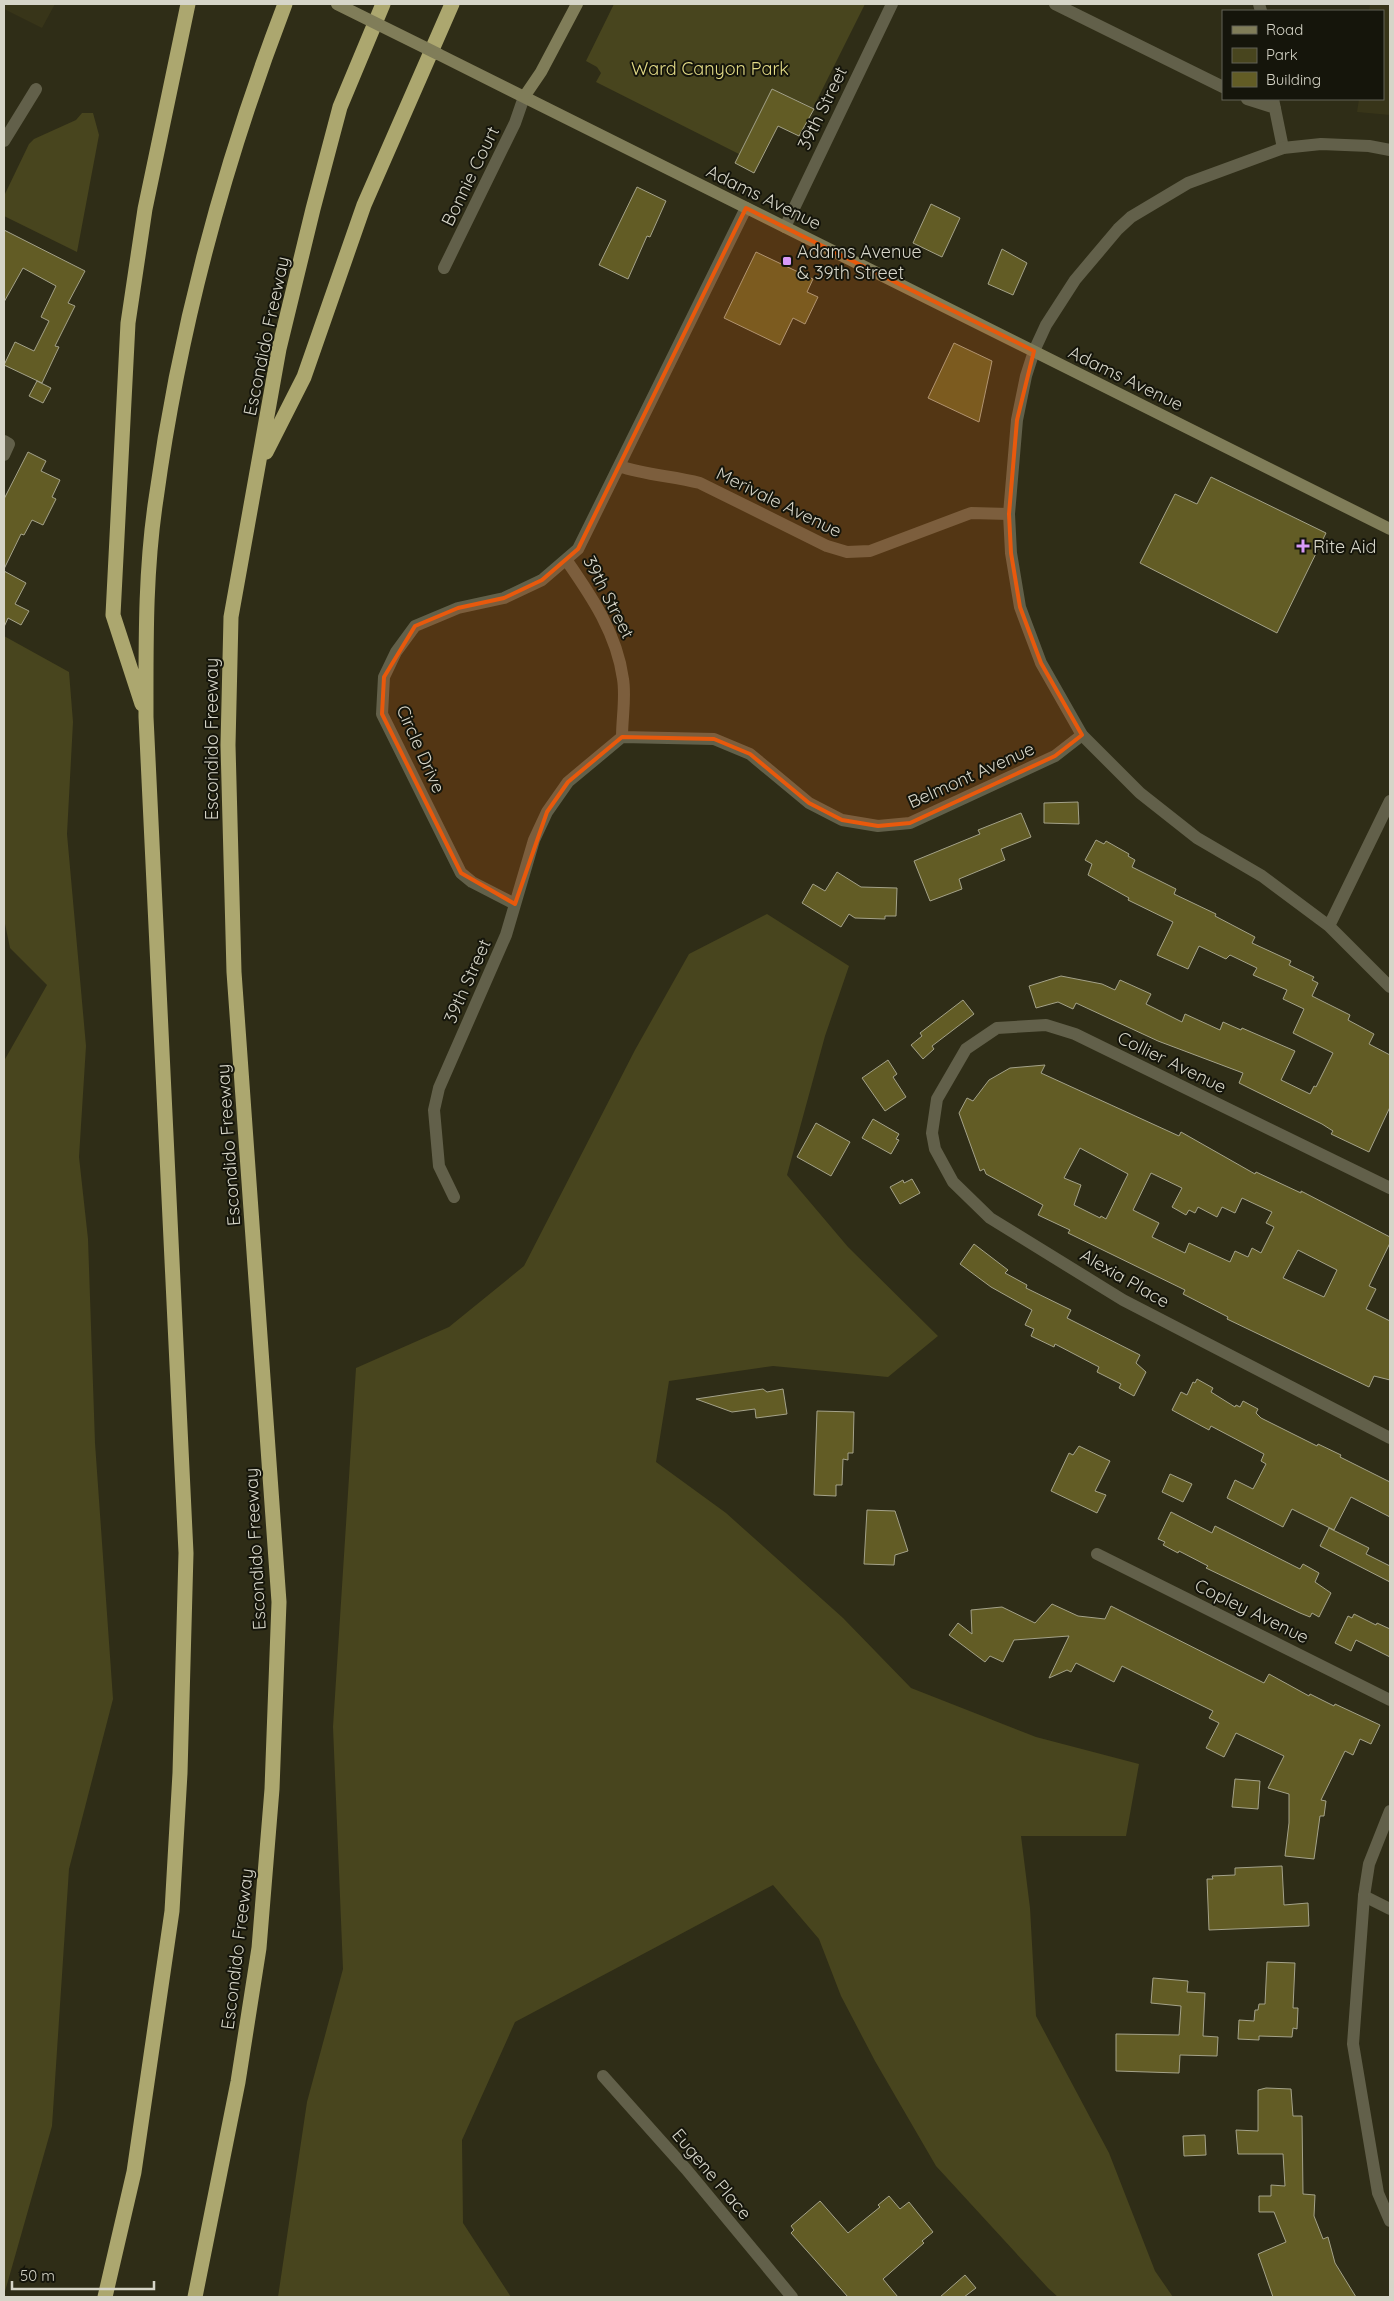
<svg xmlns="http://www.w3.org/2000/svg" width="1394" height="2301" viewBox="0 0 1394 2301" font-family="Quicksand,sans-serif">
<style>
.built{fill:#383519}
.green{fill:#48451e}
.building{fill:#625c25;stroke:#a4a289;fill-rule:evenodd}
.lines{fill:none;stroke-linecap:round;stroke-linejoin:round}
.minor{stroke:#62604a;stroke-width:12}
.tertiary{stroke:#62604a;stroke-width:12}
.secondary{stroke:#807d59;stroke-width:12}
.motorway{stroke:#aca76f;stroke-width:15}
.secondary-bridge{stroke:#807d59;stroke-width:12}
.marked{fill:#e8590c;fill-opacity:0.2;stroke:#e8590c;stroke-width:4;stroke-linejoin:round}
.poi-dot{fill:#d89af8;stroke:#15150b;stroke-width:2}
.labels{text-anchor:middle;dominant-baseline:central;stroke-width:4;stroke-linejoin:round;paint-order:stroke}
.park-label{font-size:18px;fill:#e3db87;stroke:#15150b}
.street-label{font-size:18px;fill:#d6d5c8;stroke:#15150b}
.poi-label{font-size:18px;fill:#d6d5c8;stroke:#15150b;text-anchor:start}
</style>
<rect width="100%" height="100%" fill="#2f2d17"/>
<path class="built" d="M 4,4 L 55,4 L 42,28 L 4,9 Z
M 1370,4 L 1390,4 L 1390,115 L 1357,112 L 1359,99 L 1383,99 L 1383,11 L 1369,11 Z"/>
<path class="green" d="M 614,4 L 865,4 L 813,108 L 772,89 L 739,154 L 596,82 L 601,73 L 597,67 L 586,61 Z
M 82,113 L 93,113 L 99,135 L 77,252 L 4,216 L 4,196 L 29,144 L 34,139 L 76,120 Z
M 4,636 L 69,672 L 73,722 L 67,834 L 86,1046 L 79,1157 L 88,1239 L 95,1443 L 113,1699 L 69,1869 L 52,2126 L 4,2295 L 4,1061 L 47,985 L 10,948 L 4,919 Z
M 767,914 L 849,966 L 825,1036 L 787,1175 L 848,1247 L 938,1336 L 888,1377 L 773,1366 L 669,1381 L 656,1462 L 726,1513 L 843,1618 L 911,1688 L 1036,1737 L 1139,1764 L 1126,1836 L 1021,1836 L 1030,1908 L 1036,2016 L 1109,2153 L 1155,2271 L 1173,2297 L 1058,2297 L 1048,2288 L 936,2166 L 875,2061 L 841,1996 L 819,1939 L 773,1885 L 515,2022 L 462,2140 L 463,2223 L 511,2297 L 278,2297 L 307,2102 L 343,1969 L 333,1727 L 356,1368 L 449,1327 L 524,1266 L 635,1050 L 689,954 Z"/>
<path class="building" d="M 772,89 L 814,109 L 799,136 L 778,126 L 754,173 L 735,163 Z
M 637,187 L 666,201 L 650,237 L 647,236 L 628,279 L 599,265 Z
M 931,204 L 960,218 L 942,257 L 913,243 Z
M 4,230 L 85,271 L 68,303 L 75,306 L 55,346 L 59,347 L 42,383 L 4,365 L 15,342 L 34,351 L 49,321 L 41,317 L 56,286 L 23,268 L 4,302 Z
M 1002,249 L 1027,263 L 1013,295 L 988,284 Z
M 756,252 L 813,279 L 807,292 L 818,297 L 805,324 L 793,318 L 780,345 L 724,318 Z
M 954,343 L 992,361 L 979,422 L 928,398 Z
M 37,381 L 51,388 L 43,403 L 29,396 Z
M 28,452 L 46,461 L 41,471 L 60,480 L 52,497 L 56,499 L 43,525 L 32,520 L 24,535 L 21,534 L 4,569 L 4,499 Z
M 1211,477 L 1326,533 L 1277,633 L 1140,563 L 1175,494 L 1197,504 Z
M 4,571 L 26,583 L 15,604 L 29,611 L 21,625 L 8,618 L 4,627 Z
M 1078,802 L 1079,824 L 1044,823 L 1044,803 Z
M 1021,813 L 1031,837 L 1001,849 L 1005,860 L 959,879 L 962,889 L 930,901 L 914,861 L 980,834 L 978,830 Z
M 1096,840 L 1104,844 L 1106,841 L 1129,854 L 1128,856 L 1135,860 L 1132,867 L 1176,889 L 1174,894 L 1216,914 L 1215,916 L 1255,937 L 1252,943 L 1291,961 L 1289,965 L 1314,977 L 1312,980 L 1318,983 L 1312,996 L 1350,1015 L 1348,1020 L 1374,1034 L 1369,1044 L 1390,1055 L 1390,1107 L 1369,1152 L 1331,1134 L 1333,1131 L 1322,1124 L 1239,1083 L 1243,1073 L 1158,1041 L 1076,1003 L 1073,1009 L 1058,1002 L 1036,1008 L 1029,986 L 1061,976 L 1102,984 L 1115,990 L 1120,980 L 1151,994 L 1146,1004 L 1182,1022 L 1185,1014 L 1220,1030 L 1223,1022 L 1241,1030 L 1242,1028 L 1295,1051 L 1281,1080 L 1310,1094 L 1314,1086 L 1316,1087 L 1333,1053 L 1293,1033 L 1304,1009 L 1283,999 L 1287,990 L 1253,975 L 1257,968 L 1230,955 L 1226,959 L 1199,946 L 1188,969 L 1157,955 L 1173,922 L 1128,900 L 1129,898 L 1088,875 L 1092,864 L 1085,860 Z
M 837,872 L 861,887 L 897,888 L 896,916 L 885,916 L 885,919 L 855,918 L 849,914 L 841,927 L 802,903 L 813,884 L 825,891 Z
M 963,1000 L 974,1014 L 932,1046 L 934,1049 L 923,1059 L 911,1045 L 922,1036 L 920,1033 Z
M 888,1060 L 897,1074 L 893,1077 L 906,1097 L 885,1111 L 862,1078 Z
M 1045,1065 L 1041,1073 L 1179,1136 L 1181,1132 L 1255,1174 L 1256,1172 L 1301,1193 L 1301,1191 L 1390,1237 L 1390,1243 L 1369,1286 L 1376,1289 L 1366,1309 L 1390,1321 L 1390,1380 L 1374,1376 L 1369,1387 L 1227,1319 L 1228,1317 L 1183,1294 L 1185,1290 L 1068,1233 L 1070,1230 L 1038,1215 L 1043,1205 L 986,1174 L 984,1169 L 980,1171 L 959,1113 L 967,1098 L 973,1101 L 989,1080 L 1010,1068 ZM 1080,1148 L 1128,1174 L 1106,1219 L 1101,1216 L 1100,1218 L 1074,1205 L 1081,1185 L 1064,1178 ZM 1151,1173 L 1182,1188 L 1172,1207 L 1186,1215 L 1189,1210 L 1195,1213 L 1198,1207 L 1217,1217 L 1222,1207 L 1235,1213 L 1242,1198 L 1272,1212 L 1266,1223 L 1274,1227 L 1261,1253 L 1252,1248 L 1248,1257 L 1235,1251 L 1230,1262 L 1189,1243 L 1185,1253 L 1152,1237 L 1159,1223 L 1133,1210 ZM 1298,1250 L 1337,1270 L 1324,1297 L 1283,1278 Z
M 873,1119 L 899,1134 L 896,1139 L 899,1140 L 891,1154 L 862,1138 Z
M 816,1123 L 850,1142 L 831,1176 L 797,1157 Z
M 912,1179 L 920,1193 L 900,1204 L 890,1187 L 903,1180 L 904,1183 Z
M 974,1244 L 1008,1270 L 1005,1273 L 1027,1285 L 1026,1288 L 1071,1310 L 1067,1318 L 1140,1355 L 1136,1363 L 1146,1372 L 1134,1396 L 1119,1388 L 1121,1384 L 1097,1372 L 1099,1367 L 1055,1344 L 1054,1347 L 1031,1336 L 1034,1329 L 1025,1325 L 1032,1310 L 991,1287 L 960,1264 Z
M 1197,1379 L 1213,1388 L 1211,1392 L 1235,1407 L 1236,1405 L 1240,1407 L 1243,1401 L 1258,1409 L 1256,1413 L 1261,1418 L 1317,1446 L 1318,1444 L 1341,1455 L 1340,1457 L 1390,1482 L 1390,1517 L 1351,1497 L 1334,1530 L 1292,1509 L 1283,1527 L 1227,1498 L 1235,1480 L 1253,1489 L 1266,1464 L 1261,1461 L 1264,1454 L 1211,1426 L 1209,1430 L 1172,1410 L 1181,1392 L 1187,1395 L 1193,1382 L 1195,1383 Z
M 763,1389 L 767,1392 L 783,1389 L 787,1414 L 756,1418 L 755,1409 L 732,1412 L 696,1399 Z
M 817,1411 L 854,1412 L 853,1453 L 848,1453 L 848,1460 L 843,1459 L 842,1485 L 836,1485 L 836,1496 L 814,1495 Z
M 1079,1446 L 1110,1461 L 1095,1491 L 1106,1495 L 1097,1513 L 1051,1491 L 1069,1453 L 1073,1455 Z
M 1170,1474 L 1192,1484 L 1183,1502 L 1162,1492 Z
M 867,1510 L 895,1511 L 908,1551 L 895,1555 L 894,1565 L 864,1564 Z
M 1171,1512 L 1212,1533 L 1215,1526 L 1300,1569 L 1303,1564 L 1319,1573 L 1315,1582 L 1331,1593 L 1319,1617 L 1312,1613 L 1310,1617 L 1300,1613 L 1206,1568 L 1208,1566 L 1179,1551 L 1178,1553 L 1163,1545 L 1165,1542 L 1158,1539 Z
M 1329,1528 L 1369,1548 L 1366,1554 L 1390,1566 L 1390,1582 L 1320,1546 Z
M 1052,1604 L 1078,1616 L 1105,1619 L 1111,1606 L 1264,1683 L 1269,1674 L 1309,1696 L 1310,1694 L 1334,1706 L 1335,1704 L 1380,1725 L 1371,1744 L 1360,1739 L 1353,1755 L 1345,1751 L 1321,1800 L 1326,1801 L 1324,1816 L 1320,1816 L 1314,1859 L 1285,1856 L 1289,1823 L 1289,1794 L 1268,1788 L 1284,1756 L 1236,1733 L 1224,1757 L 1206,1748 L 1219,1723 L 1209,1718 L 1213,1711 L 1122,1666 L 1114,1682 L 1076,1663 L 1071,1672 L 1067,1670 L 1049,1678 L 1069,1636 L 1014,1640 L 1003,1662 L 990,1656 L 985,1662 L 949,1635 L 958,1623 L 972,1634 L 971,1610 L 1002,1607 L 1035,1623 Z
M 1354,1614 L 1376,1625 L 1377,1623 L 1390,1629 L 1390,1657 L 1356,1640 L 1351,1651 L 1335,1643 L 1348,1616 L 1352,1618 Z
M 1235,1779 L 1260,1781 L 1258,1809 L 1232,1807 Z
M 1282,1866 L 1284,1905 L 1308,1903 L 1309,1926 L 1209,1930 L 1207,1879 L 1213,1879 L 1212,1876 L 1235,1875 L 1235,1868 Z
M 1267,1962 L 1295,1963 L 1293,2008 L 1298,2008 L 1297,2029 L 1293,2028 L 1292,2037 L 1259,2036 L 1259,2040 L 1238,2039 L 1239,2020 L 1254,2021 L 1255,2010 L 1258,2010 L 1259,2004 L 1265,2004 Z
M 1153,1978 L 1188,1981 L 1187,1992 L 1205,1993 L 1203,2036 L 1218,2037 L 1217,2056 L 1180,2055 L 1179,2073 L 1116,2071 L 1116,2034 L 1179,2035 L 1181,2006 L 1151,2003 Z
M 1266,2088 L 1291,2089 L 1293,2116 L 1302,2116 L 1303,2194 L 1315,2195 L 1314,2216 L 1323,2239 L 1328,2237 L 1335,2263 L 1356,2297 L 1273,2297 L 1258,2254 L 1286,2242 L 1274,2212 L 1259,2212 L 1259,2196 L 1271,2196 L 1271,2185 L 1285,2186 L 1283,2154 L 1238,2154 L 1236,2130 L 1258,2131 L 1258,2090 Z
M 1205,2135 L 1206,2155 L 1184,2156 L 1183,2136 Z
M 889,2196 L 900,2209 L 909,2202 L 933,2232 L 922,2241 L 924,2243 L 883,2279 L 898,2297 L 848,2297 L 791,2233 L 794,2230 L 791,2226 L 820,2201 L 848,2233 L 880,2207 L 878,2205 Z
M 965,2275 L 976,2288 L 964,2297 L 940,2297 Z"/>
<g class="lines">
<path class="minor" d="M 1055,4 L 1223,87
M 1259,4 L 1261,11
M 1247,99 L 1275,108
M 1273,99 L 1283,148
M 4,141 L 36,89
M 785,227 L 892,4
M 444,268 L 515,123 L 524,97
M 4,441 L 9,444 L 4,455
M 619,466 C 645,475 673,476 700,483 L 827,546 L 847,552 L 870,551 L 971,513 L 1009,514
M 622,737 L 714,739 L 750,754 L 809,803 L 842,820 L 878,826 L 910,823 L 1055,756 L 1082,735
M 515,904 L 472,882 L 461,873 L 382,714 L 384,677 L 396,652 L 415,626 L 458,608 L 504,598 L 542,580 L 578,549 L 746,208
M 1390,1188 L 1075,1034 L 1046,1025 L 997,1028 L 966,1049 L 937,1099 L 932,1133 L 935,1149 L 953,1182 L 990,1218 L 1123,1300 L 1390,1438
M 454,1197 L 439,1166 L 434,1110 L 439,1088 L 506,935 L 534,840 L 547,812 L 568,782 L 622,737 C 622,718 626,697 623,679 C 617,634 592,597 567,561
M 1097,1554 L 1390,1700
M 1364,1896 L 1390,1909
M 603,2076 L 686,2169 L 792,2297"/>
<path class="tertiary" d="M 1390,150 L 1369,146 L 1321,144 L 1283,148 L 1188,183 L 1131,217 L 1118,229 L 1075,280 L 1046,325 L 1034,351 L 1026,376 L 1017,420 L 1009,514 L 1011,553 L 1020,607 L 1041,663 L 1082,735 L 1140,793 L 1197,838 L 1262,876 L 1329,926 L 1390,987
M 1329,926 L 1390,801
M 1390,1811 L 1369,1864 L 1364,1896 L 1353,2044 L 1378,2193 L 1390,2221"/>
<path class="secondary" d="M 438,54 L 1390,529
M 524,97 L 541,72 L 577,4"/>
<path class="motorway" d="M 266,452 L 304,377 L 364,205 L 452,4
M 142,704 L 113,615 L 128,323 L 145,209 L 188,4
M 105,2297 L 134,2172 L 172,1911 L 180,1773 L 186,1553 L 146,717 C 146,645 145,571 156,499 C 179,330 224,163 285,4
M 195,2297 L 238,2082 L 259,1948 L 272,1789 L 279,1602 L 234,972 L 228,745 L 231,617 L 279,349 L 313,209 L 340,107 L 383,4"/>
<path class="secondary-bridge" d="M 337,4 L 438,54"/>
</g>
<path class="marked" d="M 746,208 L 1034,351 L 1017,420 L 1009,514 L 1011,553 L 1020,607 L 1041,663 L 1082,735 L 1055,756 L 910,823 L 878,826 L 842,820 L 809,803 L 750,754 L 714,739 L 622,737 L 568,782 L 547,812 L 515,904 L 461,873 L 382,714 L 384,677 L 415,626 L 458,608 L 504,598 L 542,580 L 578,549 Z"/>
<g class="poi-dot">
<rect x="782" y="256" width="10" height="10" rx="2.5"/>
<path d="M1300.5 538.5h5v5h5v5h-5v5h-5v-5h-5v-5h5z"/>
</g>
<g class="labels">
<g class="park-label">
<text x="710" y="68">Ward Canyon Park</text>
</g>
<g class="street-label">
<text transform="translate(822 108) rotate(-64)">39th Street</text>
<text transform="translate(470 176) rotate(-64)">Bonnie Court</text>
<text transform="translate(764 197) rotate(26)">Adams Avenue</text>
<text transform="translate(266 336) rotate(-78)">Escondido Freeway</text>
<text transform="translate(1126 378) rotate(26)">Adams Avenue</text>
<text transform="translate(779 502) rotate(26)">Merivale Avenue</text>
<text transform="translate(609 597) rotate(63)">39th Street</text>
<text transform="translate(211 739) rotate(-90)">Escondido Freeway</text>
<text transform="translate(421 749) rotate(66)">Circle Drive</text>
<text transform="translate(971 775) rotate(-24)">Belmont Avenue</text>
<text transform="translate(467 981) rotate(-66)">39th Street</text>
<text transform="translate(1172 1062) rotate(26)">Collier Avenue</text>
<text transform="translate(228 1145) rotate(-94)">Escondido Freeway</text>
<text transform="translate(1125 1278) rotate(30)">Alexia Place</text>
<text transform="translate(255 1549) rotate(-93)">Escondido Freeway</text>
<text transform="translate(1252 1611) rotate(26)">Copley Avenue</text>
<text transform="translate(237 1949) rotate(-83)">Escondido Freeway</text>
<text transform="translate(712 2174) rotate(50)">Eugene Place</text>
</g>
<g class="poi-label">
<text x="797" y="251">Adams Avenue<tspan x="797" dy="21">&amp; 39th Street</tspan></text>
<text x="1313" y="546">Rite Aid</text>
</g>
</g>
<rect width="1394" height="2301" fill="none" stroke="#d6d5c8" stroke-width="10"/>
<rect x="1222" y="10" width="162" height="90" fill="#15150b" stroke="#626257"/>
<rect x="1232" y="26" width="25" height="8" fill="#807d59" stroke="#626257"/>
<text x="1266" y="35" font-size="15" fill="#d6d5c8">Road</text>
<rect x="1232" y="48" width="25" height="15" fill="#48451e" stroke="#626257"/>
<text x="1266" y="60" font-size="15" fill="#d6d5c8">Park</text>
<rect x="1232" y="72" width="25" height="15" fill="#625c25" stroke="#626257"/>
<text x="1266" y="85" font-size="15" fill="#d6d5c8">Building</text>
<path d="M12 2281v8h142v-8" fill="none" stroke="#d6d5c8" stroke-width="2.5"/>
<text x="20" y="2281" font-size="15" fill="#d6d5c8" stroke="#15150b" stroke-width="4" paint-order="stroke">50 m</text>
</svg>
